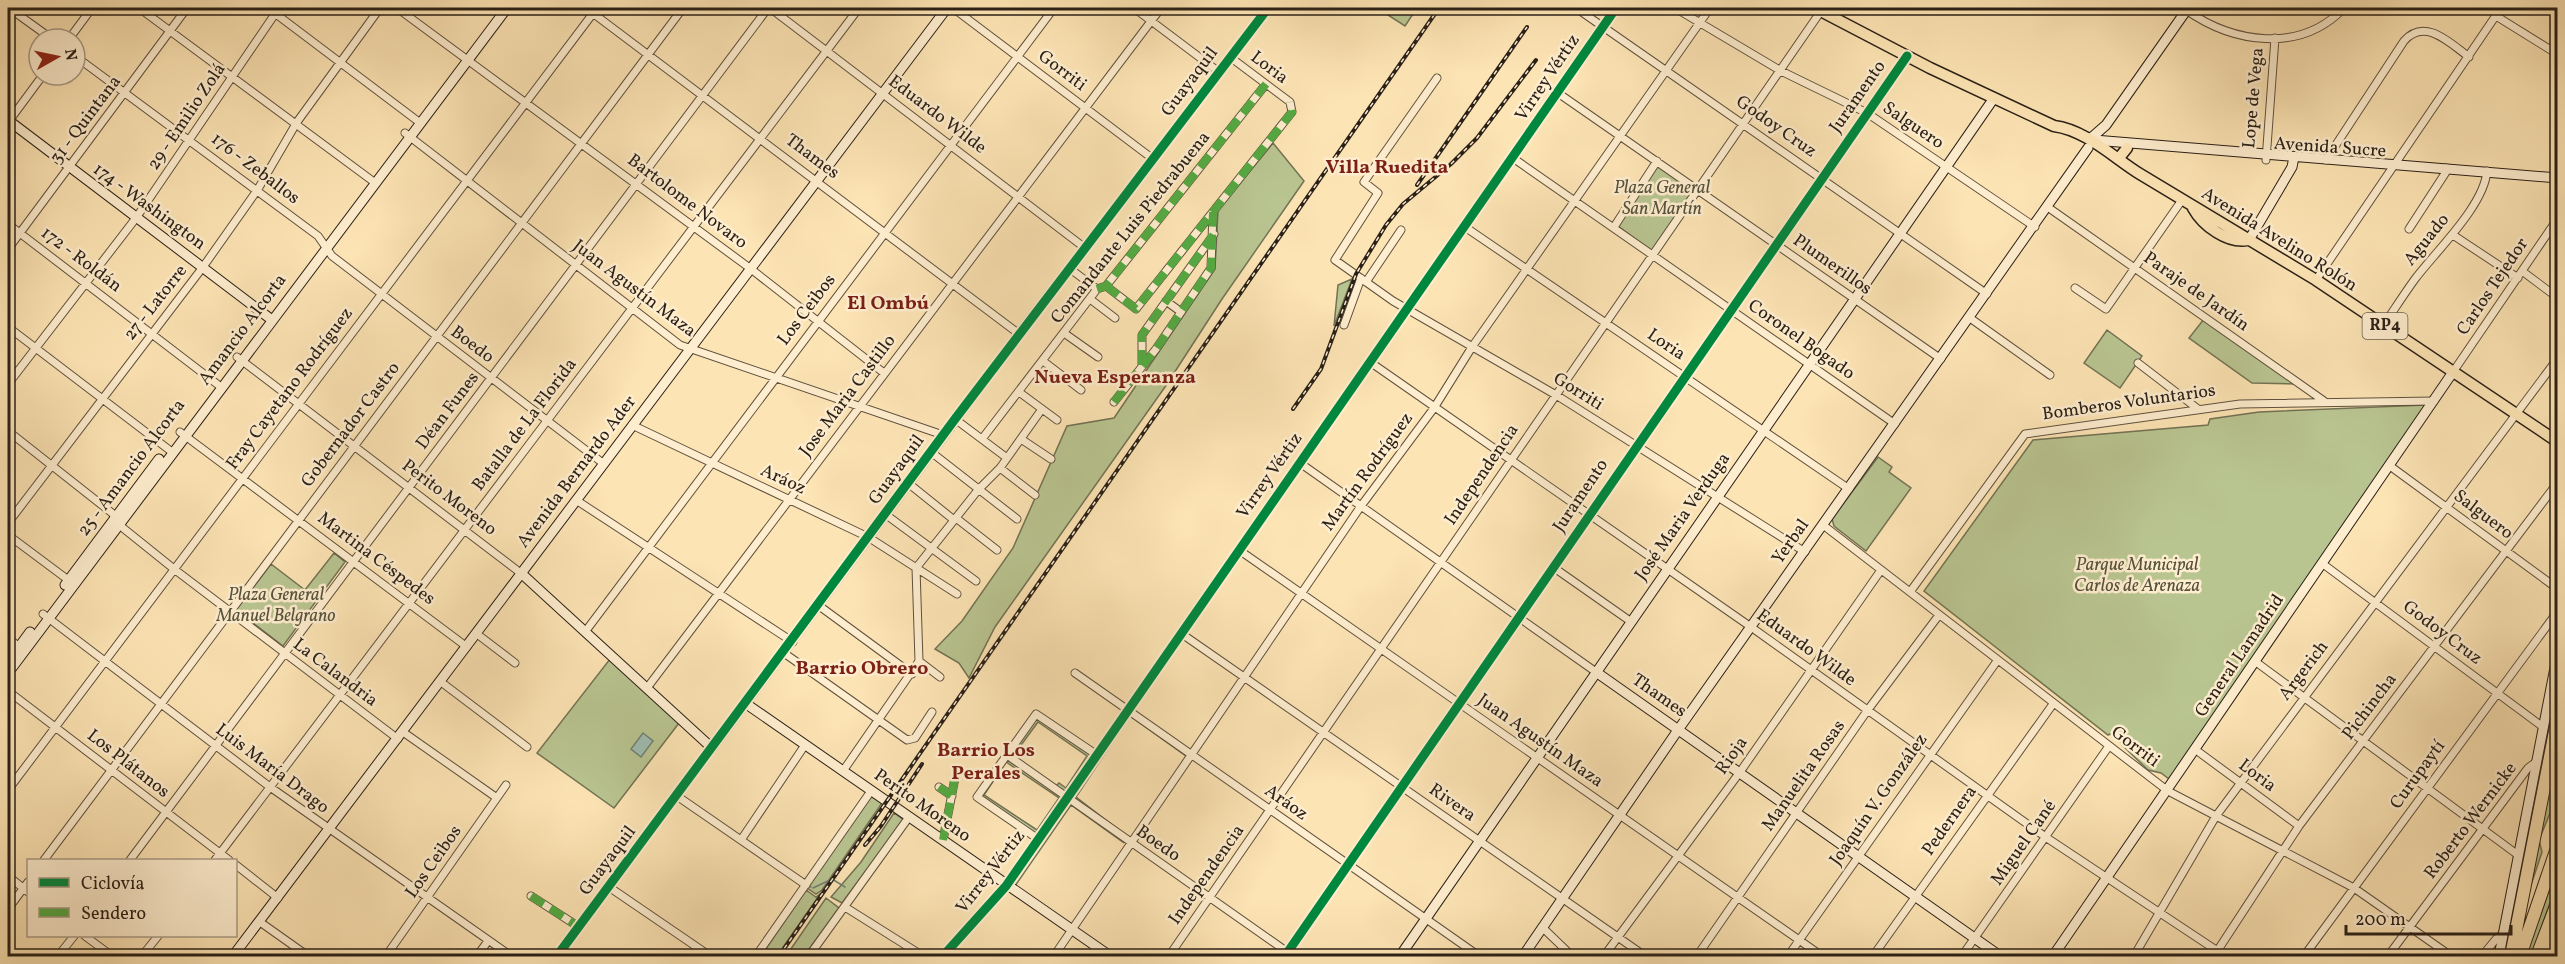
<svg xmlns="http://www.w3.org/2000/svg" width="2565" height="964" viewBox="0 0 2565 964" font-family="Vollkorn,serif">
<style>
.green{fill:#b9c591;stroke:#727254;stroke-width:1.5;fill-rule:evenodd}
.water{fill:#a0beb3;stroke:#717f75;stroke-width:1.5}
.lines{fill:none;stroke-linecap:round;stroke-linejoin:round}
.stream{stroke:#717f75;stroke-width:1.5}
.street-casing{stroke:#5f513e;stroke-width:9}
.secondary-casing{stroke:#2a2017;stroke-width:11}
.primary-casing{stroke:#2a2017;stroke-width:13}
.highway-casing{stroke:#2a2017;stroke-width:14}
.street{stroke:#feedce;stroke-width:7}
.secondary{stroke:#feedce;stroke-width:9}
.primary{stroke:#fde4b4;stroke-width:10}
.highway{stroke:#fde4b4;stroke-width:12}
.rail-casing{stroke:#2a2017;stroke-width:4}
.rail{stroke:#feedce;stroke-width:1.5;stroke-dasharray:4.5;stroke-linecap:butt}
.quiet{stroke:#53aa42;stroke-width:8;stroke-dasharray:15 8;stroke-linecap:butt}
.cycleway-casing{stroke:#feedce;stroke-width:13}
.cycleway{stroke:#00873e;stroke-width:9}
.labels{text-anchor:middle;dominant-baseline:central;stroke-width:5;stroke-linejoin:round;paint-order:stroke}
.shield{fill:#feedce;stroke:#6a5e4e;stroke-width:1.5}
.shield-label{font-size:16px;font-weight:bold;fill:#2a2017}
.street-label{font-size:18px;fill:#2a2017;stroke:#feedce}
.park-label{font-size:18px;font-style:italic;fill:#55523c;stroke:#feedce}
.neighbourhood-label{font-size:20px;font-weight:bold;fill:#7a1f14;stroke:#feedce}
</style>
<rect width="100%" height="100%" fill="#fde4b4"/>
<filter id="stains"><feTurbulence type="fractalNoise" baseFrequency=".00333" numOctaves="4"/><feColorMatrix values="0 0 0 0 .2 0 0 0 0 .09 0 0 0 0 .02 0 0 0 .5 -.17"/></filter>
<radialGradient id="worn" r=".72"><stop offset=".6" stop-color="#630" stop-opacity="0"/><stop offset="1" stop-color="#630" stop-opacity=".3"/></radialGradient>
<path class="green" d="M 1377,8 L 1417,8 L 1405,26 Z
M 1273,143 L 1304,181 L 1222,299 L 1165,387 L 995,627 L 969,678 L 959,663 L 935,649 L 962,621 L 1013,548 L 1067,426 L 1114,418 L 1215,269 L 1218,210 Z
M 1659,164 L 1695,190 L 1654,250 L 1650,250 L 1618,226 Z
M 1352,279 L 1334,326 L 1338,285 Z
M 2204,319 L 2295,384 L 2252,383 L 2189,338 Z
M 2107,330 L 2142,356 L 2120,388 L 2084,363 Z
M 2426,405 L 2169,779 L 2161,773 L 2148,770 L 2122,745 L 2123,744 L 2110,734 L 2108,735 L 1924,591 L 2033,440 L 2208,425 L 2210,419 L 2259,412 Z
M 1878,457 L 1892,467 L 1889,472 L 1911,488 L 1866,551 L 1834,526 L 1832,519 Z
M 334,553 L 345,562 L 283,646 L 236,610 L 271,564 L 305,590 Z
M 610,659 L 679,723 L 614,808 L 537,753 Z
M 2557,666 L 2557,689 L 2513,924 L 2506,956 L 2503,956 Z
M 1129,712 L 1187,755 L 1186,756 L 1130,716 L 1076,797 L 1128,837 L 1072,797 Z
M 1036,718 L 1092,756 L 1066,794 L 1010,755 ZM 1038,722 L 1087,756 L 1066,788 L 1059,783 L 1056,786 L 1013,756 Z
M 2557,737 L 2557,796 L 2539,840 L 2542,852 L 2530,888 Z
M 1006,759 L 1064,798 L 1038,835 L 981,796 ZM 1006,762 L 1059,798 L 1037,830 L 984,795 Z
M 870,795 L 882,803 L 822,890 L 816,894 L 807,888 Z
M 1069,801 L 1124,843 L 1071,805 L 1015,886 L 1011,884 Z
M 894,813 L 904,820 L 842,903 L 831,897 L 861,862 Z
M 2557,874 L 2557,883 L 2531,956 L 2522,956 L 2540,908 Z
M 806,890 L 816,897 L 821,893 L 777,956 L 761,956 Z
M 826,898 L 839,908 L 804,956 L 786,956 Z"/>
<path class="water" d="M 643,733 L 653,741 L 641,757 L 631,749 Z"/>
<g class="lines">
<path class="stream" d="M 809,886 L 811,887
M 813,888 L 832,879 L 845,887"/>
<g class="street-casing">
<path id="street" d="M 9,8 L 52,39
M 139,8 L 374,182
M 268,8 L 419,122
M 397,8 L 751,269 L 884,373
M 586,8 L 1019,334
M 770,8 L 1085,248
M 953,8 L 1153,159
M 1134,8 L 1219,72
M 1576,8 L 1987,294
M 1675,8 L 1781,71 L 1867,113 L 2035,227
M 2186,10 C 2233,43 2300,54 2344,8
M 2496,16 L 2554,52
M 69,39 L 92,8
M 75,56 L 318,236 L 332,256 L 604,464
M 1437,78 L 1364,182 L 1378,193 L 1335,260 L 1393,301 L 1556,395 L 1805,552
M 1558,93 L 1941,359
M 9,121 L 43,75
M 405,133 L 680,345 L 943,435
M 1513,158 L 1895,424
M 2266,160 L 2275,38
M 2326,160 L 2404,41 C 2425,17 2450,43 2469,57
M 2049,208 L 2324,401
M 8,224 L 221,387
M 1465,227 L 1849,489
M 1614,227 L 1657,161
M 2409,229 L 2446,172 L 2446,168
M 2453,235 L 2518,278
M 8,249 L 187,8
M 1069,268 L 1097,289
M 2522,271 L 2558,298
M 2316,280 L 2501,8
M 1366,282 L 1401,230
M 1106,286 L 1136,309 L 1292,112 L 1290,102 L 1230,57
M 2075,288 L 2106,309 L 2182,200
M 1090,299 L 1115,318
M 1166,301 L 1181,312
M 1970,318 L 2050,375
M 1344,325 L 1361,278
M 2383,326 C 2394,310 2404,294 2415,279 C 2436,251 2484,206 2487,171
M 8,327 L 172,452
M 1064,333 L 1098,357
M 237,357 L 522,574
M 1043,361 L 1081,390
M 1370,362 L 1751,627 L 2047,838 L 2225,956
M 2138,363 L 2198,409
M 1142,365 L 1142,335 L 1214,234
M 2453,372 L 2558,218
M 8,384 L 136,218 L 279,8
M 1019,392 L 1057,420
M 1114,402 L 1156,349 L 1211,268 L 1213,212
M 955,419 L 1007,458
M 632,425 L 868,537 L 957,594
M 8,431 L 112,513 L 123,528 L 174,569 L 398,739
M 180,432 L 467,647
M 982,439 L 1097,289 L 1106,286 L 1266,84
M 1021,439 L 1051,459
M 931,452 L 1017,519
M 1300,463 L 1596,672
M 2390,466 L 2558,589
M 1000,468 L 1035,495
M 908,483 L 954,520
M 576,500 L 793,642
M 885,514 L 976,581
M 956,518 L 997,550
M 8,523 L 203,267 L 258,189 L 297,122 L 380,8
M 1823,525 L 2168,791 L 2354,888 L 2451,956
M 8,535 L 71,582
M 1239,550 L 1822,956
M 2323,564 L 2543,727
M 1553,567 L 1630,621
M 1910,592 L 2025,434 L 2240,404 L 2434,401
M 818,605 L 912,674
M 43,614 L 270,787 L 511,956
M 585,632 L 1054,8
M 477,634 L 515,663
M 1182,634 L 1645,956
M 8,638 L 22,649
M 784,653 L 907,740 L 915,738 L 932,712
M 919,661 L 940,677
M 2256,662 L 2518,855
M 1075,673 L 1479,956
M 441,682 L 527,747
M 647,688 L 1161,8
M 8,691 L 229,860
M 403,732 L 497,798
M 2196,750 L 2299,826
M 1007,755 L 1293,956
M 843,771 L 919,661 L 916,568 L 978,490 L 1000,468 L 1042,409
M 939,787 L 952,796
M 8,790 L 597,8
M 677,796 L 806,885
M 1038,839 L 977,797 L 1036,714 L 1097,755
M 741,840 L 805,745
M 943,840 L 955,778
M 44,860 L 683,8
M 130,860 L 768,8
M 215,860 L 859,8
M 236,865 L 278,898
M 8,876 L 28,892
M 609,887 L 710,956
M 531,896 L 579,927
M 845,907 L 923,956
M 8,909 L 28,882
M 260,922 L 308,956
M 1542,927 L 1572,956
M 85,936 L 112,956
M 58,956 L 74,936
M 142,956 L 158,936
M 386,956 L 506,785
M 477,956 L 488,941
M 557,956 L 712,748
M 756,956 L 871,791
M 809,956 L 909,817
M 943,956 L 1006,886 L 1616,8
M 1054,956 L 1361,506 L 1434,408 L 1472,347 L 1710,8
M 1169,956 L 1821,11
M 1285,956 L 1907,56
M 1604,956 L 1740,772 L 1881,570
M 1697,956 L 1867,711 L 1939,615
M 1788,956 L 1997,661
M 1873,956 L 2053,704
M 1962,956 L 2109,746
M 2134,956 L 2216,816 L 2558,358
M 2214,956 L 2299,826 L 2558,482
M 2304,956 L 2558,611
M 2388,956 L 2528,768 L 2536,762
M 2482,956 L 2496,939 L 2503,934"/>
</g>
<g class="secondary-casing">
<path id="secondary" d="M 8,120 L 272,320
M 2090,139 L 2106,125 L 2188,8
M 2094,140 L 2558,178
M 2249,240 L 2292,167 L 2294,157
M 522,574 L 712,748 L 1019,334 L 1268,8
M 65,585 L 159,459
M 8,662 L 30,632
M 1596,672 L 2000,956
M 8,673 L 507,8
M 745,703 L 1110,956
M 233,956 L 947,8
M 1400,956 L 1994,98
M 1523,956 L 1678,730 L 2088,148
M 2053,956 L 2453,372
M 2499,956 L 2558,652"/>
</g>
<g class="primary-casing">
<path id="primary" d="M 1815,8 L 1930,68 L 2054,126 C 2086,130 2114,158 2140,174 L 2316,280 L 2558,442
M 2119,158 L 2127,148
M 2193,208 C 2203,226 2228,244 2248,240"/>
</g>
<g class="highway-casing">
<path id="highway" d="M 2511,956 L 2558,716
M 2520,956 L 2558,845
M 2537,956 L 2558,901
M 2549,956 L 2558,929"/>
</g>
<use href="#street" class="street"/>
<use href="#secondary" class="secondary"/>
<use href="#primary" class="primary"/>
<use href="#highway" class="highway"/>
<g class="rail-casing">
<path id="rail" d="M 1417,185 L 1527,27
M 1293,409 L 1321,369 L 1356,274 L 1386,225 L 1403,204 L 1451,164 L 1477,138 L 1536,60
M 865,845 L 881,826 L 922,764
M 779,956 L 1439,8"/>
</g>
<use href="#rail" class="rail"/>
<path class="quiet" d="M 1106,286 L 1136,309 L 1292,112 L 1290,102
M 1097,289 L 1106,286 L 1266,84
M 1142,365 L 1142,335 L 1214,234
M 1114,402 L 1156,349 L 1211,268 L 1213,212
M 939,787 L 952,796
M 943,840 L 955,778
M 531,896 L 579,927"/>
<g class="cycleway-casing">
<path id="cycleway" d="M 557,956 L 955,419 L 1268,8
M 943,956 L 1006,886 L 1616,8
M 1285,956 L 1907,56"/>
</g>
<use href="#cycleway" class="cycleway"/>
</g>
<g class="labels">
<rect class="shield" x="2362.5" y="313" width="45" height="26" rx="4.5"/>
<g class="shield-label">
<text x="2385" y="326">RP4</text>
</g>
<g class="street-label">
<text transform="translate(1269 68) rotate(37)">Loria</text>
<text transform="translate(1062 71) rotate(37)">Gorriti</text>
<text transform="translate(1548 78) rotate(-56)">Virrey Vértiz</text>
<text transform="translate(1190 82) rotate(-53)">Guayaquil</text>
<text transform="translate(1858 97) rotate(-55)">Juramento</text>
<text transform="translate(2254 98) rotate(-85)">Lope de Vega</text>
<text transform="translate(937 115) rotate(37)">Eduardo Wilde</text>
<text transform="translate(187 117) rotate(-56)">29 - Emilio Zolá</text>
<text transform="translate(86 120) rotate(-53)">31 - Quintana</text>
<text transform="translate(1913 126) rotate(34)">Salguero</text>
<text transform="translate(1776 127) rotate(35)">Godoy Cruz</text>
<text transform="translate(2330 148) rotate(4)">Avenida Sucre</text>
<text transform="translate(812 157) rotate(37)">Thames</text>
<text transform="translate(255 169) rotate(37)">176 - Zeballos</text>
<text transform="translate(687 202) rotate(37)">Bartolome Novaro</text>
<text transform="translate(149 207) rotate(36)">174 - Washington</text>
<text transform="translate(1131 228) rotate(-51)">Comandante Luis Piedrabuena</text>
<text transform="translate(2279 240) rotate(32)">Avenida Avelino Rolón</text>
<text transform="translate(2427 240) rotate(-51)">Aguado</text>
<text transform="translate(81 260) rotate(37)">172 - Roldán</text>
<text transform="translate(1832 265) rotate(35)">Plumerillos</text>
<text transform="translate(2493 287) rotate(-56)">Carlos Tejedor</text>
<text transform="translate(634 289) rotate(37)">Juan Agustín Maza</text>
<text transform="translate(2196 292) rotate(35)">Paraje de Jardín</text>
<text transform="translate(156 303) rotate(-52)">27 - Latorre</text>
<text transform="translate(807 310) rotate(-53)">Los Ceibos</text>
<text transform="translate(243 330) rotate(-53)">Amancio Alcorta</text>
<text transform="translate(1801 340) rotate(35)">Coronel Bogado</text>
<text transform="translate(472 345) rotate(37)">Boedo</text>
<text transform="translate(1666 345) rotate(34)">Loria</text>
<text transform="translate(290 389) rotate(-53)">Fray Cayetano Rodríguez</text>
<text transform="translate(1578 392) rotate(32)">Gorriti</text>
<text transform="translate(848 396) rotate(-53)">Jose Maria Castillo</text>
<text transform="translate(2129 403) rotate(-8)">Bomberos Voluntarios</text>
<text transform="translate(448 411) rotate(-53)">Déan Funes</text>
<text transform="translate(351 425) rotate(-53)">Gobernador Castro</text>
<text transform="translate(525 425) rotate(-53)">Batalla de La Florida</text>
<text transform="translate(132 468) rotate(-53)">25 - Amancio Alcorta</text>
<text transform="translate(897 470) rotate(-54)">Guayaquil</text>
<text transform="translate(577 472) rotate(-53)">Avenida Bernardo Ader</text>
<text transform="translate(1368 472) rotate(-54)">Martín Rodríguez</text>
<text transform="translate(1482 475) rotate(-56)">Independencia</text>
<text transform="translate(1270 476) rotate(-55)">Virrey Vértiz</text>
<text transform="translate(783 480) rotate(25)">Aráoz</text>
<text transform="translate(1581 496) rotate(-56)">Juramento</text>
<text transform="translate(449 498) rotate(37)">Perito Moreno</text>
<text transform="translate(2483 515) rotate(37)">Salguero</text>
<text transform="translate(1683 517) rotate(-55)">José Maria Verduga</text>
<text transform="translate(1791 542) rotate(-55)">Yerbal</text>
<text transform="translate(376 559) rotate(37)">Martina Céspedes</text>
<text transform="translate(2442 633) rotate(37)">Godoy Cruz</text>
<text transform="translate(1806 648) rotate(36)">Eduardo Wilde</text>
<text transform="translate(2240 656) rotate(-56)">General Lamadrid</text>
<text transform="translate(2304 671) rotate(-53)">Argerich</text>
<text transform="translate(335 673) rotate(37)">La Calandria</text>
<text transform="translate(1659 696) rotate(35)">Thames</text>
<text transform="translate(2370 707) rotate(-53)">Pichincha</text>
<text transform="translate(1540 741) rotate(35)">Juan Agustín Maza</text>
<text transform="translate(2135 747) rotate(37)">Gorriti</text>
<text transform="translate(1732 756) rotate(-55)">Rioja</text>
<text transform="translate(128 764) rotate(38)">Los Plátanos</text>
<text transform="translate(272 769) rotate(37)">Luis María Drago</text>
<text transform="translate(2418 775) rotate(-54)">Curupaytí</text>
<text transform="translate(1804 776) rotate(-55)">Manuelita Rosas</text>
<text transform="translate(2257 776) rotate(37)">Loria</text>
<text transform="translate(1879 800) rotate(-55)">Joaquín V. González</text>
<text transform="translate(1286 803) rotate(35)">Aráoz</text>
<text transform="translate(1452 803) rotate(35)">Rivera</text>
<text transform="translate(922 806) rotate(35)">Perito Moreno</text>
<text transform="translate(1950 821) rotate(-55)">Pedernera</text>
<text transform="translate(2471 821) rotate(-53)">Roberto Wernicke</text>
<text transform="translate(2024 843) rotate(-55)">Miguel Cané</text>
<text transform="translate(1158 844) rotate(35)">Boedo</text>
<text transform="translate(608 861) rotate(-53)">Guayaquil</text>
<text transform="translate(434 862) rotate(-55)">Los Ceibos</text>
<text transform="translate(991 872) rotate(-52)">Virrey Vértiz</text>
<text transform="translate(1207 875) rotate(-55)">Independencia</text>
</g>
<g class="park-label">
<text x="1662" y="188">Plaza General<tspan x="1662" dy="21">San Martín</tspan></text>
<text x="2137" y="565">Parque Municipal<tspan x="2137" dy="21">Carlos de Arenaza</tspan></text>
<text x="276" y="595">Plaza General<tspan x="276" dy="21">Manuel Belgrano</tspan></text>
</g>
<g class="neighbourhood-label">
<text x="1387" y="168">Villa Ruedita</text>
<text x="888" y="304">El Ombú</text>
<text x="1115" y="378">Nueva Esperanza</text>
<text x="862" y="669">Barrio Obrero</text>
<text x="986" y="751">Barrio Los<tspan x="986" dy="23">Perales</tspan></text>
</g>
</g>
<rect width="2565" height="964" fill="none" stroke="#fde4b4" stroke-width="30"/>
<rect x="9" y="9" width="2547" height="946" fill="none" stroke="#2a2017" stroke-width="3"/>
<rect x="15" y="15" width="2535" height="934" fill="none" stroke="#2a2017" stroke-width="1.5"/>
<rect x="27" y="859" width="210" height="78" fill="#feedce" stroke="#a99b85" stroke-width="1.5"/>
<rect x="39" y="878" width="30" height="9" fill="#00873e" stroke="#a99b85" stroke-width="1.5"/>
<text x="81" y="889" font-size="18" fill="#2a2017">Ciclovía</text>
<rect x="39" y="908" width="30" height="9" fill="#53aa42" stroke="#a99b85" stroke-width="1.5"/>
<text x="81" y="919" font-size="18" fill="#2a2017">Sendero</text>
<g transform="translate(57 57) rotate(81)"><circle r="28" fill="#feedce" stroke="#a99b85" stroke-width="1.5"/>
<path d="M0-4.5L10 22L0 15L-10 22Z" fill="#8f2418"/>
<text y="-9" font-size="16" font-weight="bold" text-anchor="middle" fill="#2a2017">N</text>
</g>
<path d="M2346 925v9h165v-9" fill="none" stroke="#2a2017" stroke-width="3"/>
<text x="2355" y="925" font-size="18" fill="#2a2017" stroke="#feedce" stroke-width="4.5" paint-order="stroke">200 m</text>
<rect width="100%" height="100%" filter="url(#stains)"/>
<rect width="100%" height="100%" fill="url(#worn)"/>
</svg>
